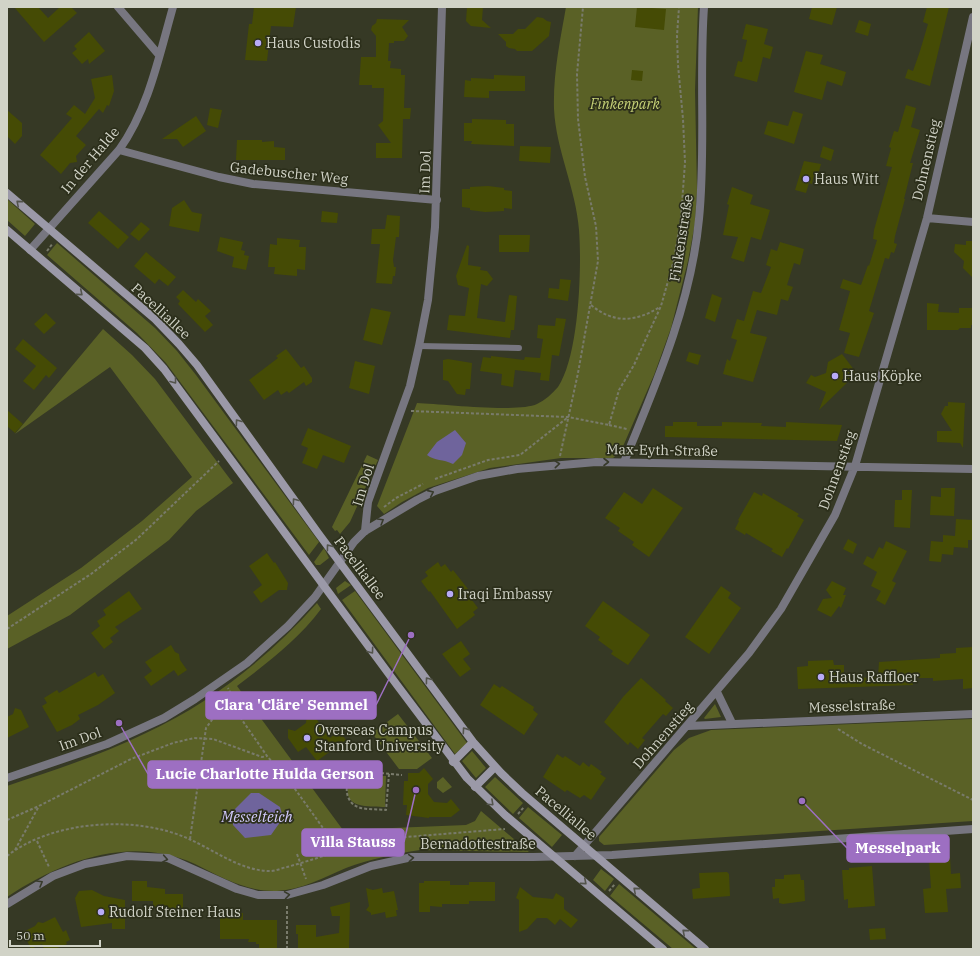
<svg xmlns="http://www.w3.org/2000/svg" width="980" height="956" viewBox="0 0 980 956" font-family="'IBM Plex Serif',serif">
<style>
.green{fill:#5a6126}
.water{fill:#6f649c}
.building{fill:#454b05}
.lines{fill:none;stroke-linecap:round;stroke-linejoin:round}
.path{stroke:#797b6b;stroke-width:2;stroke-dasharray:3 2;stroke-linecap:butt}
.lane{stroke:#777680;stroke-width:6}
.street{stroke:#777680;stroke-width:8}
.secondary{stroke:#9b99a8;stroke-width:8}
.oneway{stroke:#53544c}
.oneway2{stroke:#373a2a}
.poi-dot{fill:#b8abf7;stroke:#2c2f1b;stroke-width:1.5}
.labels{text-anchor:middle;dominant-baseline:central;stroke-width:3.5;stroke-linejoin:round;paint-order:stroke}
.poi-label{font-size:14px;fill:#d1d3c7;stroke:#2c2f1b;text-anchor:start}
.park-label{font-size:14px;font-style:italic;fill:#c6d277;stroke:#2c2f1b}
.street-label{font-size:14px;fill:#d1d3c7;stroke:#2c2f1b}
.water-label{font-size:15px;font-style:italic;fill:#d2cafd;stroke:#2c2f1b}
.leader{fill:none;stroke:#9d6fc2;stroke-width:1.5}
.callout-dot{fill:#9d6fc2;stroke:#2c2f1b;stroke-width:1.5}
.callout{fill:#9d6fc2;stroke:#9d6fc2;stroke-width:1.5}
.callout-label{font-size:15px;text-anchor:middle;font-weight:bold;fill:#fff}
</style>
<rect width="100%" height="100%" fill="#363925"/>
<path class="green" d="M 566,7 L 698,7 L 695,90 L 697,191 L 695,223 L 688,261 L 671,328 L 654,375 L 621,451 L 613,458 L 561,458 L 490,468 L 428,488 L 402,502 L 384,514 L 377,506 L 417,403 C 442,404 518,413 537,404 C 545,400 552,394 558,387 C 579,356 582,268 579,230 C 576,189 556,150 554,109 C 553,74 560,41 566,7 Z
M 7,199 L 35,224 L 25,236 L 7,220 Z
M 57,243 L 155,328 L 177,351 L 196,375 L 319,542 L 309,555 L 166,363 L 137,333 L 47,255 Z
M 103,329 L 132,355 L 155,379 L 233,483 L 196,511 L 169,540 L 70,615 L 7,649 L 7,616 L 81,568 L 142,521 L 192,477 L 110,367 L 15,434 Z
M 367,455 L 378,460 L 350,522 L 340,534 L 337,530 L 335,531 L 332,527 Z
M 324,548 L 329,558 L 320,565 L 316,565 L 314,562 Z
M 345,581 L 351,585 L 338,594 L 336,588 Z
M 355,591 L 467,743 L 455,754 L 342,600 Z
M 317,603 L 321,609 C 298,640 267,663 237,686 L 343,830 L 466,825 L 475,821 L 481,811 L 529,852 L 420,850 C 394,854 370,859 346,868 C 325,877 301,890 277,891 C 247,892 221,877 195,864 C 130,835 63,860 7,897 L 7,786 C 54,770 102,755 146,733 C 212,702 269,657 317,603 Z
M 715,704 L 721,717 L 705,719 L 704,718 Z
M 398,714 L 432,758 L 417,769 L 399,769 L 372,733 Z
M 973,719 L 973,821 L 604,845 L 599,841 L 599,837 L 674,750 L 689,738 L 711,730 Z
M 472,751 L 486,768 L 476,778 L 462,761 Z
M 360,775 L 386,776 L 385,807 C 372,806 345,809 348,789 C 349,782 353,778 360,775 Z
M 443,777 L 452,787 L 443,793 L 437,788 L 437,782 Z
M 495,777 L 523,803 L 513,814 L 485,787 Z
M 528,807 L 562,835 L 552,847 L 519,818 Z
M 601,869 L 614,879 L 605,891 L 593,880 Z
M 619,884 L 696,949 L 673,949 L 610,896 Z"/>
<path class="water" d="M 455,430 L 466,443 L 462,455 L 453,464 C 443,459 435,461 427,455 L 437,442 Z
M 251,793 L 259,793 L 280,807 L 283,818 L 271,835 L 245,838 L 233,825 L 233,811 Z"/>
<path class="building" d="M 14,7 L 38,7 L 48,18 L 60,7 L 71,7 L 77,13 L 44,42 Z
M 254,7 L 296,7 L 293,27 L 271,26 L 267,61 L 245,60 L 249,24 L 252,24 Z
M 467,7 L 483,7 L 482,20 L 491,28 L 471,26 L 466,21 Z
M 637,7 L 666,9 L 664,30 L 635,27 Z
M 812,7 L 837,7 L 832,25 L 809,19 Z
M 927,7 L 949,7 L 930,86 L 905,78 L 908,69 L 913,71 L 920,51 L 928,24 L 923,22 Z
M 537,17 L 543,18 L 547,21 L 551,22 L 549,36 L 532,51 L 517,51 L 515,49 L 509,48 L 506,46 L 506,42 L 498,34 L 513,34 L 518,29 L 525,29 Z
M 377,19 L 409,20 L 402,27 L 408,36 L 404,41 L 394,41 L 394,43 L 389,43 L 388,61 L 391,61 L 390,68 L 401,69 L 401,75 L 405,75 L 404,108 L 411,108 L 410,119 L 403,119 L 402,158 L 376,158 L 376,143 L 391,143 L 378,125 L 383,121 L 384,88 L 372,88 L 372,85 L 359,85 L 361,57 L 376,57 L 376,36 L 371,30 L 372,26 L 376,23 Z
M 859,20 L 871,24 L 868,36 L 855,32 Z
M 746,24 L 768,29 L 764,44 L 773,47 L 770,59 L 763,57 L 757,82 L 734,76 L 738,61 L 742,62 L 747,40 L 742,39 Z
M 89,32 L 105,51 L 89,64 L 88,59 L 82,64 L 72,53 L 77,49 L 74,46 Z
M 806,51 L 823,55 L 820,64 L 846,72 L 842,86 L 827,81 L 822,100 L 794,92 Z
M 632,70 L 643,71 L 642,81 L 631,80 Z
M 112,75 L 114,91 L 109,106 L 107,105 L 103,113 L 99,109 L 76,136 L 86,145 L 76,156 L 77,162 L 70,163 L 61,174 L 40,155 L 72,118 L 66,114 L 74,105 L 85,114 L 95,98 L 91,79 Z
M 494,75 L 525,76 L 525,91 L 489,91 L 489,98 L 464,97 L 465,80 L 471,81 L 471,78 L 494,79 Z
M 906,105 L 916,108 L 911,127 L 920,130 L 910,163 L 913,163 L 904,199 L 905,199 L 895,236 L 894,243 L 897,244 L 894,253 L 891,252 L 889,259 L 885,258 L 869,311 L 874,313 L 859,357 L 844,353 L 850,333 L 839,330 L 850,291 L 840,288 L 843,279 L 861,285 L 868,265 L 869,266 L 877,240 L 873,239 L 874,230 L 892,167 L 886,166 L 891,148 L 889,147 L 894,131 L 898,132 Z
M 210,108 L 222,110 L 218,128 L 207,125 Z
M 7,110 L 22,123 L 22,136 L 15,144 L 7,136 Z
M 793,111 L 803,114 L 794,144 L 764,134 L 768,121 L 788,126 Z
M 196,116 L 206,131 L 183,147 L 177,139 L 162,139 Z
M 472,119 L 506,120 L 506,124 L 514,124 L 514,146 L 471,144 L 472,141 L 464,141 L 464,123 L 472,123 Z
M 237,140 L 262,140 L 262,142 L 274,141 L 274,147 L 285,148 L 285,160 L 236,160 Z
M 520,146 L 551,147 L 550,163 L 519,161 Z
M 823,146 L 834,150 L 831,161 L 820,157 Z
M 804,161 L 821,164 L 818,175 L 814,174 L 812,184 L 809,183 L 806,193 L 795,190 Z
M 488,186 L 504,188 L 504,190 L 512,191 L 512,209 L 504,208 L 504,211 L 485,212 L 470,210 L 470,208 L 462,207 L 462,189 L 470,189 L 470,187 Z
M 732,187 L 753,195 L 750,204 L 770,210 L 761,240 L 751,237 L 744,262 L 731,258 L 738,237 L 723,235 L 729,205 L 727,204 Z
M 184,200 L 192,212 L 202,214 L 199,232 L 169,226 L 172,208 Z
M 99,211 L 129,237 L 118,249 L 88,223 Z
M 322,211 L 338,213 L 337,223 L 321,222 Z
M 387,215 L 400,216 L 399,237 L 396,237 L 393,260 L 394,267 L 396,267 L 395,276 L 393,276 L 392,284 L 376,283 L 380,244 L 371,244 L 372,229 L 385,229 Z
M 141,222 L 150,229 L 139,241 L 130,234 Z
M 499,235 L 530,235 L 529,252 L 499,252 Z
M 220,237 L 243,242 L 241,250 L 245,251 L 244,255 L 249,256 L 246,270 L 232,267 L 234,257 L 217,251 Z
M 277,238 L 300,240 L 299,247 L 306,247 L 305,270 L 297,269 L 297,276 L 274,274 L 275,267 L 268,267 L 270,244 L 277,245 Z
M 966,241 L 973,241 L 973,278 L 963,268 L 964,261 L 954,252 L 955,244 L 966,245 Z
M 780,242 L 804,249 L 800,265 L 794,263 L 787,285 L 793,287 L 788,301 L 781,299 L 777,315 L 757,310 L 750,333 L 767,337 L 753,382 L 723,374 L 727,359 L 730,361 L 737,340 L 731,338 L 737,319 L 744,321 L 753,291 L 761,293 L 771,267 L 766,265 L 771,249 L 777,251 Z
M 467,245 L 469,246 L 468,265 L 481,267 L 480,270 L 487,271 L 493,279 L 487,286 L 481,284 L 477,318 L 505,322 L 509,295 L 517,296 L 514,330 L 511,330 L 510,338 L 447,330 L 449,315 L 465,316 L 469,288 L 458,285 L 456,276 Z
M 146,252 L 176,277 L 168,286 L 159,279 L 155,284 L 134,266 Z
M 560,279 L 571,280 L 568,301 L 548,298 L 549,288 L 559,289 Z
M 183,290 L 196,302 L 198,299 L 211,311 L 205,316 L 213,325 L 205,332 L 178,304 L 180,301 L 176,297 Z
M 712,294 L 722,298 L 715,322 L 705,318 Z
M 927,303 L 939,304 L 938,312 L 959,313 L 959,308 L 973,308 L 973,325 L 971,325 L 971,328 L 960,328 L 958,330 L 927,330 Z
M 371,308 L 391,312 L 382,345 L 363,340 Z
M 46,313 L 56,323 L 44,334 L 34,324 Z
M 556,318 L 566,319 L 559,356 L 552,355 L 549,381 L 540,380 L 541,373 L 515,370 L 513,387 L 501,385 L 502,374 L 480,371 L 483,357 L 491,358 L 491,356 L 524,360 L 525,357 L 540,358 L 543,339 L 537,338 L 538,325 L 555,326 Z
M 23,339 L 57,368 L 49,378 L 46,375 L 34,390 L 23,381 L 36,366 L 15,349 Z
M 286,349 L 301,368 L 304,366 L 312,378 L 312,382 L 306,386 L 304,382 L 289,393 L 287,391 L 281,395 L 278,390 L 264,400 L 249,380 L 278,358 L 276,356 Z
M 689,352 L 701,355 L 698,365 L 686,361 Z
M 842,354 L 855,371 L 854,376 L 819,410 L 826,392 L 806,383 L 811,375 L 815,377 L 826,373 L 828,362 Z
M 448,359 L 472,363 L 470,389 L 466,389 L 465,395 L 457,394 L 448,381 L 443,380 L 443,360 Z
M 355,361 L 375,366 L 369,394 L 349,388 Z
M 948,402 L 965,403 L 963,448 L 960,443 L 937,442 L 937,431 L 952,431 L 941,414 L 945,406 L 948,406 Z
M 7,410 L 23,424 L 15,433 L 7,426 Z
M 673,422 L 697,422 L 697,426 L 722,426 L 722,422 L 762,423 L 761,426 L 786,427 L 786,422 L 842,425 L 837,441 L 665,437 L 665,426 L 673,426 Z
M 308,428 L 351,446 L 344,463 L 323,455 L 317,469 L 302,463 L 308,448 L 301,445 Z
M 653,488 L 683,508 L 649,557 L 632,545 L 634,542 L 618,531 L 620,528 L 605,518 L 624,492 L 642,504 Z
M 941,488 L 955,488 L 954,516 L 930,515 L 931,496 L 941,497 Z
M 902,490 L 912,490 L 910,528 L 894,527 L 895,500 L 902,500 Z
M 754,492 L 762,496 L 763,493 L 799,514 L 797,516 L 804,520 L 788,549 L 787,548 L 782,557 L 771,551 L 773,549 L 746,533 L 745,535 L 735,529 L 739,521 L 738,520 Z
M 956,519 L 973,520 L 973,540 L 968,540 L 968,548 L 954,547 L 953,555 L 942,554 L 941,562 L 929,561 L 931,541 L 943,542 L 943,535 L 955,536 Z
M 848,539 L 857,544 L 853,554 L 843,549 Z
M 886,541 L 907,551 L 892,581 L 896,583 L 885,605 L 876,600 L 881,591 L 871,586 L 877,572 L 863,564 L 867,556 L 873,559 L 879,547 L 883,549 Z
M 267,553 L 274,563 L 275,562 L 288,583 L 287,590 L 279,590 L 261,603 L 253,592 L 262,585 L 249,566 Z
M 438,562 L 441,567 L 445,564 L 451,572 L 453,570 L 468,589 L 465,591 L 478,608 L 473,612 L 475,615 L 457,629 L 430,591 L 429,592 L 421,581 L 428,576 L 425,572 Z
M 832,581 L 846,588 L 843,595 L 846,595 L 841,608 L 839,606 L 831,617 L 817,610 L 823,599 L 832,598 L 826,590 Z
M 721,586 L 731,593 L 728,598 L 741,608 L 709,654 L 685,637 Z
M 129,591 L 142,609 L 115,627 L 119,631 L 110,638 L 113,642 L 104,649 L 91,633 L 100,626 L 97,621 L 106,615 L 103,610 Z
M 603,601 L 650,635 L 628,665 L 611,654 L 613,651 L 598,640 L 600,637 L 585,626 Z
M 461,641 L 470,654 L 463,659 L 471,669 L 460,677 L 442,654 Z
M 171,645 L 175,652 L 179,654 L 180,660 L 187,670 L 178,676 L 174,670 L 151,686 L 144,677 L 152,671 L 145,662 Z
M 973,647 L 973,688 L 963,689 L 963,679 L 933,681 L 933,678 L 913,678 L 913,685 L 798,689 L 797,667 L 808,666 L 808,661 L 833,660 L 834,665 L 844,665 L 844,675 L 854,675 L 855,678 L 878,677 L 879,662 L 940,658 L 940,654 L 956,653 L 956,648 Z
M 95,672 L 98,677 L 103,674 L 115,693 L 98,705 L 78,715 L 80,719 L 72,725 L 57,732 L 42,706 L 47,703 L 44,698 L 57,690 L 59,693 Z
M 641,678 L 666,700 L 665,701 L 673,708 L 666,716 L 663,714 L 642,738 L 645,740 L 638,749 L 630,742 L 628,745 L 604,722 L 623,697 Z
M 494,684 L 500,688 L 502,686 L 534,707 L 533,710 L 538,714 L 524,735 L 480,705 Z
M 15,708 L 21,710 L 29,727 L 7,738 L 7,717 L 13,714 Z
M 307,714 L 315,717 L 330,738 L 339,731 L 346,740 L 317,761 L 306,747 L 298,752 L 288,738 L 288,729 L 295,731 L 306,723 Z
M 557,754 L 563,758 L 565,756 L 580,766 L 583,762 L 589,767 L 591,764 L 602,772 L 600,774 L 606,778 L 591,800 L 584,795 L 580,798 L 567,790 L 565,792 L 543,777 Z
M 424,768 L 433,779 L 428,784 L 428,794 L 434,802 L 447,803 L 451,799 L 460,810 L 451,817 L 429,817 L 429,818 L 406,815 L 407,805 L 403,805 L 404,781 L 408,781 L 408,773 L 419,773 Z
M 950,857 L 951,874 L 960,873 L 961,888 L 946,889 L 948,912 L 925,913 L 923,889 L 931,888 L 929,859 Z
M 872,866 L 875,906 L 848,908 L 848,899 L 844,900 L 842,870 L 849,870 L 849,868 Z
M 727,872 L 729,874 L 730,896 L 693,899 L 692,889 L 700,888 L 699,873 Z
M 800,874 L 801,880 L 804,880 L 805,901 L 783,904 L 779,903 L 779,898 L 773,899 L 772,887 L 775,887 L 775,879 L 784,879 L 784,875 Z
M 132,881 L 147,881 L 147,887 L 165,889 L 165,894 L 183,894 L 183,912 L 173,912 L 173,909 L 163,909 L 163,907 L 153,907 L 153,901 L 132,901 Z
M 424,881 L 450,881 L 450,885 L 469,885 L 469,882 L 495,882 L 495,901 L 469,901 L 469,904 L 442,904 L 442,907 L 430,906 L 430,912 L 419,912 L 419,883 L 424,883 Z
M 520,887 L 533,897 L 553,899 L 556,893 L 564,898 L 564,909 L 578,920 L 571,928 L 560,919 L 555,925 L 547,918 L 537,918 L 527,929 L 519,932 L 519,900 L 516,898 Z
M 366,888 L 373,890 L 382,888 L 383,893 L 394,891 L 398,910 L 396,910 L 397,916 L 386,918 L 385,912 L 371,915 L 371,913 L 366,910 L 369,906 Z
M 92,890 L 104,896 L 125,900 L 125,929 L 112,929 L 112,923 L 81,927 L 75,898 L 79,891 Z
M 350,902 L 349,949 L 298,949 L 298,934 L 296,934 L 296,925 L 316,925 L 316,937 L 339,933 L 340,916 L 332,916 L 330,907 Z
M 220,910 L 234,910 L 234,913 L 243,913 L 243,920 L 277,920 L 277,949 L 259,949 L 259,944 L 256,944 L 256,942 L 248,942 L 249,939 L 220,939 Z
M 55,917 L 63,932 L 66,930 L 70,940 L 66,942 L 67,944 L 55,949 L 44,949 L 42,944 L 31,949 L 23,932 L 35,926 L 38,922 L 43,923 Z
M 885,928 L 886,939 L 870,940 L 869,929 Z"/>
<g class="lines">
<path class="path" d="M 47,251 L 53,243
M 591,305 C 614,324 635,322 660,307
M 411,411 L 568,417 L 609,425 L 619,390 L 634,365 L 661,306 L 674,260 L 681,218 L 685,162 L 683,119 L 678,65 L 677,36 L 679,7
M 609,425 L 627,429
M 560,456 L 578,373 L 598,261 L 596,226 L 585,177 L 578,119 L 577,74 L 583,7
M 435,479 L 488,460 L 520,455 L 567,418
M 384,507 L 396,498 L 423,484
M 7,629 L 91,574 L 137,539 L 219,461
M 231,694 L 240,717 L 267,756 L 295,789 L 323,828 L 351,846 L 406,837 L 505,829
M 838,729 L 862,744 L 973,800
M 389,774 L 386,810 C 378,809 366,810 358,807 C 344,802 342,779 358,774 C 365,771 392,774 402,775
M 518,814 L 524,807
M 7,820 L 39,806 L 131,759 L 173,743 L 194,738 L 213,739 L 262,757 L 267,756
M 190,839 L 206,728 L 231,694 L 228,688
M 37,841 L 49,867
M 15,850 L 39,806
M 297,854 L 306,879
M 7,856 C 53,820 137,815 189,839 C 214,850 241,871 270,871 C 276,871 282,868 287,867 C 309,861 330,854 351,846
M 609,891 L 615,884
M 287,949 L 287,905"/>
<path class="lane" d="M 419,346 L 519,348"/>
<path class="street" d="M 118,7 L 159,55
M 119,150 L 219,177 L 253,184 L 437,200
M 927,218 L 973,222
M 30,250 L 119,150 C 149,108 159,56 173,7
M 624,462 C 656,384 691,304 699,219 C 706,149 699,78 704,7
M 365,531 L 368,502 L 410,386 L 419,346 L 428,300 L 435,227 L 442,7
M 717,692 L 732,723
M 688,726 L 973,714
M 7,778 L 107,744 L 164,718 L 195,699 L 247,663 L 288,626 L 315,597 L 354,542 L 365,531 L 417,500 L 435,491 L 478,476 L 517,469 L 596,462 L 973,469
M 575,856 L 749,653 L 781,609 L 835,515 L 855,466 L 927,218 L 973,17
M 7,904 L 53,876 L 85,864 L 127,856 L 168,858 L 237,889 L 258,895 L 287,895 L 323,885 L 371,866 L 412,857 L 533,857 L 612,855 L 973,829"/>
<path class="secondary" d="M 7,193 L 155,319 L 179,344 L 197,365 L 318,533 L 473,742 L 501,773 L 522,793 L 705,949
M 7,230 L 145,348 L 164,369 L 397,685 L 467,778 L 505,815 L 663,949
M 453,762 L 473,742
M 475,787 L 495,767"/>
</g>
<defs><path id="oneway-chevron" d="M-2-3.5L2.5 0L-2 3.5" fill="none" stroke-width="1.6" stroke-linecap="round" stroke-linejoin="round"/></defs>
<g class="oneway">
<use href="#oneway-chevron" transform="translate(19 203) rotate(-139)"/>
<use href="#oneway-chevron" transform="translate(80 293) rotate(40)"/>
<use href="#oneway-chevron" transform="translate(174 381) rotate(52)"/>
<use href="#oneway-chevron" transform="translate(238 422) rotate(-126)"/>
<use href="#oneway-chevron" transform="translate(295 501) rotate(-126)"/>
<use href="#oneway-chevron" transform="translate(329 547) rotate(-127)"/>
<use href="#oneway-chevron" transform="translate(371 651) rotate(54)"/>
<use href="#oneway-chevron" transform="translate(428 680) rotate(-127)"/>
<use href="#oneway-chevron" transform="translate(465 730) rotate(-125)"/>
<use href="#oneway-chevron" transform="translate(491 803) rotate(43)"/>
<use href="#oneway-chevron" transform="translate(584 882) rotate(40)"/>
<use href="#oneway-chevron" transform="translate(636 890) rotate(-139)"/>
<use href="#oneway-chevron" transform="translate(685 932) rotate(-139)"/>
</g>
<g class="oneway2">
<use href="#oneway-chevron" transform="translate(606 462)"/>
<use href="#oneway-chevron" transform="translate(557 464) rotate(-5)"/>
<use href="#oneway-chevron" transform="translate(431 493) rotate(-24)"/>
<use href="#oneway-chevron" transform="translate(381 521) rotate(-31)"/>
<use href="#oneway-chevron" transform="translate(411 858) rotate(-5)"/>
<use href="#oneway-chevron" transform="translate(165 859) rotate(10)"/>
<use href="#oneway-chevron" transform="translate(40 883) rotate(-30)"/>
<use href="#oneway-chevron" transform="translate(287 895) rotate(-8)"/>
</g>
<g class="poi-dot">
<circle cx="258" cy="43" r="4"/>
<circle cx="806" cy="179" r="4"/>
<circle cx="835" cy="376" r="4"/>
<circle cx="450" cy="594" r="4"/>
<circle cx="821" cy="677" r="4"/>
<circle cx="307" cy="738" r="4"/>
<circle cx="101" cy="912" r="4"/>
</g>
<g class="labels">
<g class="poi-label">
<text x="266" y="43">Haus Custodis</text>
<text x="814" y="179">Haus Witt</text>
<text x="843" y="376">Haus Köpke</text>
<text x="458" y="594">Iraqi Embassy</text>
<text x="829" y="677">Haus Raffloer</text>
<text x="315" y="730">Overseas Campus<tspan x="315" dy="16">Stanford University</tspan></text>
<text x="109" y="912">Rudolf Steiner Haus</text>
</g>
<g class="park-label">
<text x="625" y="104">Finkenpark</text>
</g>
<g class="street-label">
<text transform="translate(90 160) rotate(-50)">In der Halde</text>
<text transform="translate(926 160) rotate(-77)">Dohnenstieg</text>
<text transform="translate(425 172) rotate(-88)">Im Dol</text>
<text transform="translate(289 173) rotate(6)">Gadebuscher Weg</text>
<text transform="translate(681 238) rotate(-81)">Finkenstraße</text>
<text transform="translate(161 311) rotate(43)">Pacelliallee</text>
<text transform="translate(662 450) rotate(1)">Max-Eyth-Straße</text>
<text transform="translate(837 470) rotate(-70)">Dohnenstieg</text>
<text transform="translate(363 485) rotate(-73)">Im Dol</text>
<text transform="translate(360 568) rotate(53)">Pacelliallee</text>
<text transform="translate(852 706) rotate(-2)">Messelstraße</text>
<text transform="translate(663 735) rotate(-49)">Dohnenstieg</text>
<text transform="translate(80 739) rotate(-20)">Im Dol</text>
<text transform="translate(566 813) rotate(40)">Pacelliallee</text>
<text x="478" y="844">Bernadottestraße</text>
</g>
<g class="water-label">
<text x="257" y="816">Messelteich</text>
</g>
</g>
<path class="leader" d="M411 635L376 705M119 723L148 774M416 790L404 842M802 801L847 848"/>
<g class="callout-dot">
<circle cx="411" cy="635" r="4"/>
<circle cx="119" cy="723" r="4"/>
<circle cx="416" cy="790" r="4"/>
<circle cx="802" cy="801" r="4"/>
</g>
<g class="callout">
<rect x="206" y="692" width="170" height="27" rx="4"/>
<rect x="148" y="761" width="234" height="27" rx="4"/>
<rect x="302" y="829" width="102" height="27" rx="4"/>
<rect x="847" y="835" width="102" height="27" rx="4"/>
</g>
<g class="callout-label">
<text x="291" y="710">Clara 'Cläre' Semmel</text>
<text x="265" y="779">Lucie Charlotte Hulda Gerson</text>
<text x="353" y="847">Villa Stauss</text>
<text x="898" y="853">Messelpark</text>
</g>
<rect width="980" height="956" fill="none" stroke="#d1d3c7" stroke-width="16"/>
<path d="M10 940v6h90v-6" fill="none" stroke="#d1d3c7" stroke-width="2"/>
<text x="16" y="940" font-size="12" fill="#d1d3c7" stroke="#2c2f1b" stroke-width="3" paint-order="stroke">50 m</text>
</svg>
